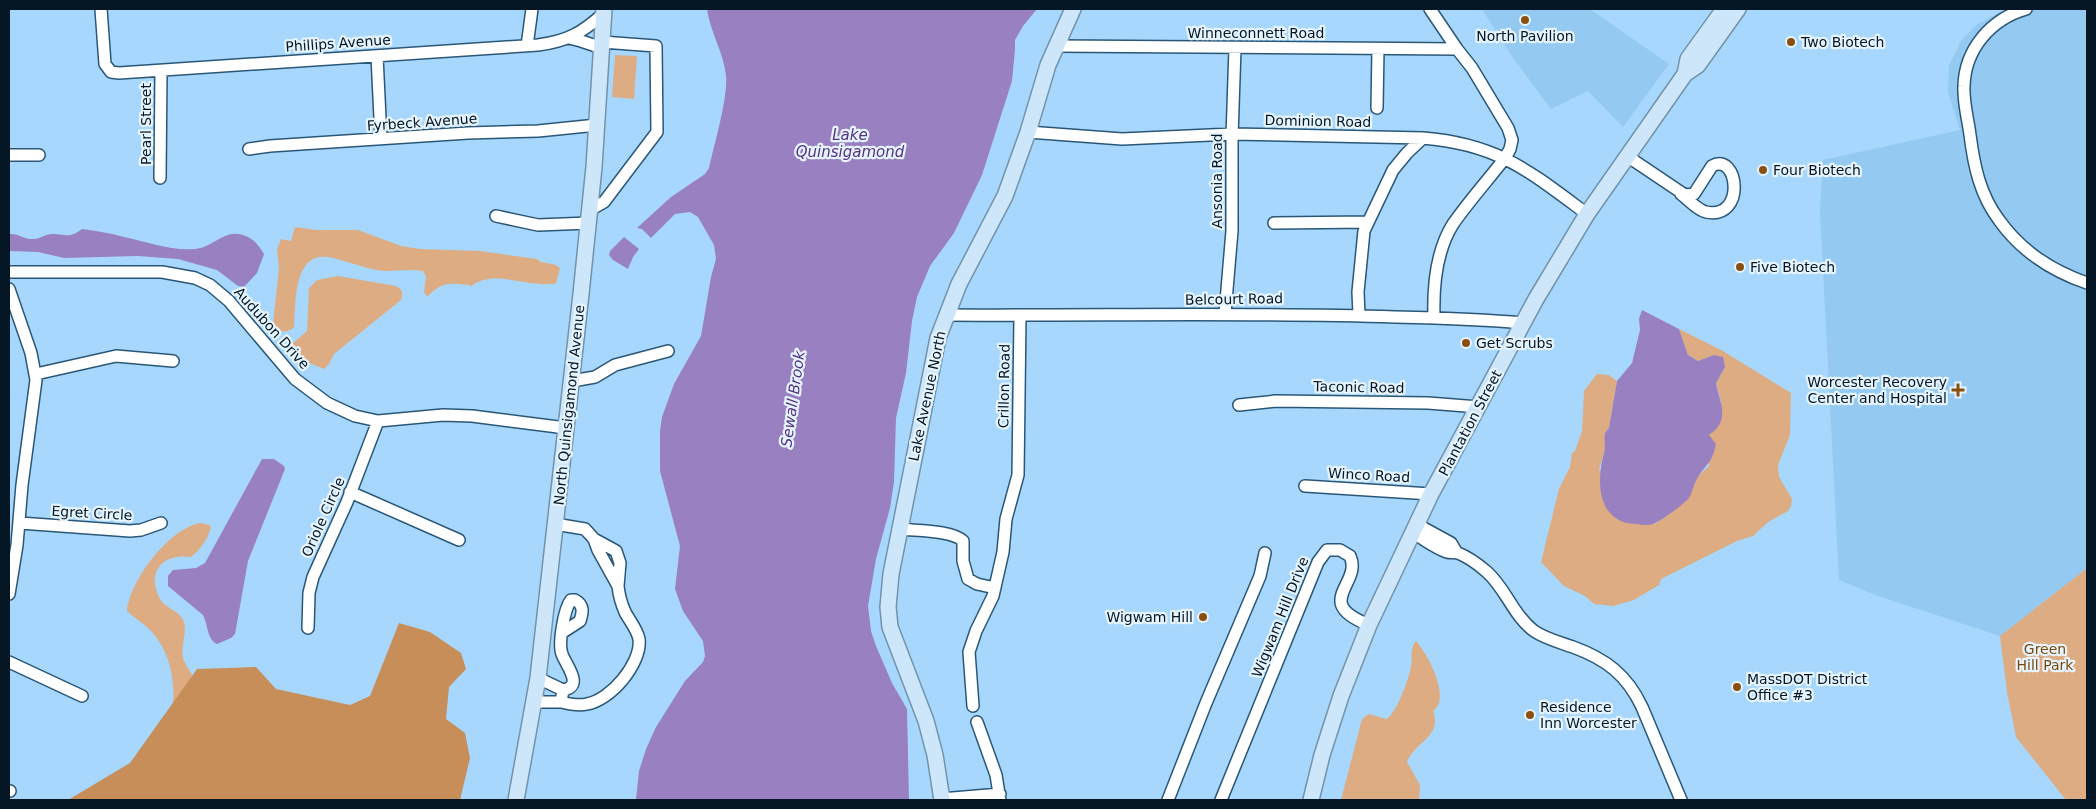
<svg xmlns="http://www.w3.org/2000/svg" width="2096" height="809" viewBox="0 0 2096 809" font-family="'DejaVu Sans',sans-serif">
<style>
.built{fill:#94caf2}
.green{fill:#deac82}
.forest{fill:#c88e5a}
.water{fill:#9980c1}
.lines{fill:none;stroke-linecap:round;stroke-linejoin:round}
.minor-casing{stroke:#2a5777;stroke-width:14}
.major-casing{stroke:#7193ac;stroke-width:18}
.minor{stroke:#fff;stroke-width:11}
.major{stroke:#cde6fa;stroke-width:15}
.poi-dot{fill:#8b4f0d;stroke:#e5f4ff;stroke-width:2}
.labels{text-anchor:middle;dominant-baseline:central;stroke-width:4.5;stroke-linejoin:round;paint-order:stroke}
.street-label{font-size:14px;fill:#051724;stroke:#e5f4ff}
.poi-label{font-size:14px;fill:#051724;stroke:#e5f4ff;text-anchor:start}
.park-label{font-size:14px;fill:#7f4808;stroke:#e5f4ff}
.water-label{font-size:15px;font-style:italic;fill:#563382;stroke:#e5f4ff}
</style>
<rect width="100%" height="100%" fill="#a7d7fc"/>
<path class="built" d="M 1482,9 L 1590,9 L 1669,64 L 1623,127 L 1588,91 L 1551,109 L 1511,55 Z
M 2006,9 L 2087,9 L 2087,568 L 2000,636 L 1875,595 L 1839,580 L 1820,212 L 1823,160 L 1960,130 L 1948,92 L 1949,66 L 1962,39 L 1976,25 Z"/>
<path class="green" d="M 615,55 L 637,56 L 634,99 L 612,97 Z
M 295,227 L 316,230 L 358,230 L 401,246 L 420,249 L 480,251 L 537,259 C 544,266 550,260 560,268 L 556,283 L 553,284 C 546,284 538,284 530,283 C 509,280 487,273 470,287 L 470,285 C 449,283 442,281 427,297 L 424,292 L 426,277 L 423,271 C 406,268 391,273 377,270 C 360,267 345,260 328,257 C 293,252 296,304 294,327 C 288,333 282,332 274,330 L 273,324 L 279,267 L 277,249 L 281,239 L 291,241 Z
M 338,276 L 396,286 C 403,290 403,293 401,300 L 334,354 L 329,364 L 324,369 L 295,357 L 290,348 L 292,344 L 307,331 L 309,288 L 317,280 Z
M 1679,329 L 1723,351 L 1791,393 L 1790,435 L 1778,465 L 1779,477 L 1792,499 L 1791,506 L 1788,511 L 1768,522 L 1753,536 L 1737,541 L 1661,579 L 1659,585 L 1634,600 L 1613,606 L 1594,604 L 1585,596 L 1564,586 L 1541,562 L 1559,489 L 1570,467 L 1572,453 L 1575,451 L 1582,431 L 1584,391 L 1597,374 L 1609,375 L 1617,381 L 1609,428 L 1606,431 L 1606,446 L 1599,470 L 1655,524 L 1688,499 L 1697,477 L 1709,466 L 1709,435 L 1719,425 L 1721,401 L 1716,383 L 1725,367 L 1714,355 L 1698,361 L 1688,355 Z
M 201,523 L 209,525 L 211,527 C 208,539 200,550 191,557 C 162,553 146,572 160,599 C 166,609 181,611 184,622 C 187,633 181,645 183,657 C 184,664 190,670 193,677 L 173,704 C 175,676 169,649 149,629 C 142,622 134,618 127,611 C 130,580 170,527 201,523 Z
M 2087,568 L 2087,800 L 2066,800 L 2016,737 L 2007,692 L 2000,636 Z
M 1416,641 C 1427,653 1452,698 1433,711 C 1443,736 1414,743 1407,762 L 1420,785 L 1419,800 L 1341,800 L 1362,719 L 1369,714 L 1386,719 C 1396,715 1409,678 1411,667 C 1413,657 1409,650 1416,641 Z"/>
<path class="forest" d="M 399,623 L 430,632 L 461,653 L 466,669 L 449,687 L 446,719 L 465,733 L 470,758 L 460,800 L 68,800 L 130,763 L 197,669 L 256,667 L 276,689 L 350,705 L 370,696 Z"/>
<path class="water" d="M 707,9 L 1037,9 L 1023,26 L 1015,40 L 1015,50 L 1012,81 L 982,175 L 954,233 L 930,266 L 917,297 L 912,321 L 906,373 L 896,418 L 894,482 L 890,508 L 876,559 L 868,606 L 871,631 L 876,646 L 892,683 L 907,709 L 909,800 L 636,799 L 639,771 L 646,749 L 656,727 L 685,681 L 703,662 L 705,656 L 703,641 L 683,611 L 675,589 L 680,546 L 660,471 L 660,431 L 662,417 L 674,384 L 701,336 L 711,277 L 716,259 L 714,245 L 698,217 L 690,212 L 675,214 L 651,238 L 642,229 L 637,228 L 671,197 L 705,174 L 709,168 C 714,145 728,98 726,76 C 724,53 710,32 707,9 Z
M 82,229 C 96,231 110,233 124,237 C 147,242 171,251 195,249 C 211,248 223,232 238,234 C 252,236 257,243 264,254 L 257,273 L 244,287 L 238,286 L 217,270 L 178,259 L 138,256 L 64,258 L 38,252 L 9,251 L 9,234 C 18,233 23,239 32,239 C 39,240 45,234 52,234 C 66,234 69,239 82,229 Z
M 624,237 L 639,249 L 633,257 L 628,269 L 613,260 L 609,255 L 610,251 Z
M 1642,310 L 1679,329 L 1688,355 L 1698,361 L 1714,355 L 1723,357 L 1725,367 L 1716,383 C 1720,404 1731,420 1709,435 L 1716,444 C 1712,463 1708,462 1698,477 C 1694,483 1693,491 1689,498 C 1685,503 1661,521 1655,523 C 1650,526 1642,525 1636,524 C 1597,523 1596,481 1604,453 C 1607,444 1601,435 1609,428 L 1617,381 L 1632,363 L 1640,330 L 1639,319 Z
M 262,459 L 274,459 L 284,466 L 285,469 L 248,561 L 235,634 L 231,638 L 217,644 C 207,640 208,624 203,615 L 168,586 L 168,576 L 173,570 L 196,568 L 205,563 Z"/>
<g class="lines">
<g class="minor-casing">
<path id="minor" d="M 101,9 L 105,64 L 111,72 L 119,73 L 538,45 C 568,41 582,33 604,13
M 1430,9 L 1457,49 L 1472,68 L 1508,128 L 1512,140 L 1510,149 L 1505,158 C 1488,180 1469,201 1453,224 C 1436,251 1433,286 1434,317
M 2026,9 C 1991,19 1965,49 1964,86 C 1963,102 1968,119 1970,135 C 1974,166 1980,195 1999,220 C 2021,251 2052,271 2087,283
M 569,38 L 581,41 L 602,48
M 527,46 L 532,9
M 1055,46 L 1457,49
M 377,56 L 381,139
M 1377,108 L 1378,49
M 1028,132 L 1122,139 L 1232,134 L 1423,138 C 1498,144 1529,171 1587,214
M 249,149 L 270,146 L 468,133 L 538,131 L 597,125
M 9,155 L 39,155
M 1627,156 L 1685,195 L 1694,194 L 1712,166 C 1738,151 1747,220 1706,212 C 1697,210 1688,199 1681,194
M 160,178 L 161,71
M 590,210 L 604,202 L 657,132 L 656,46 L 602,42
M 496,216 L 538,225 L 589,223
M 1274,223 L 1368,222
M 9,272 L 162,272 L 195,278 L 210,285 L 229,301 L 295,379 L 327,403 L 355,416 L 378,421 L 443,415 L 472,416 L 566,428
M 9,289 L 31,353 L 36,380 L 22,485 L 17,545 L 9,594
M 1225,313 L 1232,231 L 1232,137 L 1235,48
M 945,315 C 1095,316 1245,312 1395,317 C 1438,318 1480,319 1523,323
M 1359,315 L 1358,292 L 1364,231 L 1393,170 L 1407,153 L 1423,138
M 36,374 L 116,356 L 173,361
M 572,381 L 595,377 L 615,365 L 668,351
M 1239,405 L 1276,401 L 1428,403 L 1479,407
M 1305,486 L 1431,494
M 350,492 L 459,540
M 20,523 L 130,531 L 141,530 L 161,523
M 555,524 L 585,529 L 594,539 L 616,551 L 620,563 L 618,586 L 598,550 L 594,539
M 1418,525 L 1451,543 L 1457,553
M 900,529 C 916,531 952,530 963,541 L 963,561 L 968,579 L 977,584 L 995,588
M 1413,533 C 1424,539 1435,548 1447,552 C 1450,553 1454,552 1458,553 C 1468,557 1479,565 1487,572 C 1506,589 1513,615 1534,631 C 1546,639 1559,642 1573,647 C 1606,659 1627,675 1642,707 L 1681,800
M 308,628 L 309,593 L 313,577 L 347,502 L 378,421
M 9,662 L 82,696
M 538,678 L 563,690 C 585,686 565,664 562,654 C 558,644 564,609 571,600 L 575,600 C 584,605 583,612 580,621 L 563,632
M 563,690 L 561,702 C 569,704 579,706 587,704 C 611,700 642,663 639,639 C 637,629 629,620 625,612 C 621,603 619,595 618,586
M 534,702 L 561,702
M 973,706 L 969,652 L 976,631 L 993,596 L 1003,552 L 1006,519 L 1018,475 L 1020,316
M 977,722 L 996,775 L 1000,800
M 9,791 L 10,791
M 941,799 L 1000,794
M 1168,800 L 1206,703 L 1260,576 L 1265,553
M 1221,800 L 1318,562 L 1327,550 L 1340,550 L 1350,556 C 1363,584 1311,602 1369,625"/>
</g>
<g class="major-casing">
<path id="major" d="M 1685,74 L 1688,59 L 1724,9
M 516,800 L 538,678 L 581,294 L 594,167 L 604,9
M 942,800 L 935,755 L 926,721 L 890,627 L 888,607 L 891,574 L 938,338 L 959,284 L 1005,196 L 1028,132 L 1048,65 L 1073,9
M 1311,800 L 1322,755 L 1341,696 L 1369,625 L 1431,494 L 1536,299 L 1587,214 L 1685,74 L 1698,65 L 1738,9"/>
</g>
<use href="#minor" class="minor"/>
<use href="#major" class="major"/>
</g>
<g class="poi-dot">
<circle cx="1525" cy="20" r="5"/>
<circle cx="1791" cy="42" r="5"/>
<circle cx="1763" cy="170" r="5"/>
<circle cx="1740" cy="267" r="5"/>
<circle cx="1466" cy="343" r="5"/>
<path d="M1955.5 382.5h5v5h5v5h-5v5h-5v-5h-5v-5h5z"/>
<circle cx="1203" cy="617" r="5"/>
<circle cx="1737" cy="687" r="5"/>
<circle cx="1530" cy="715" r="5"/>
</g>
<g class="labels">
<g class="street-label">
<text x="1256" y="33">Winneconnett Road</text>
<text transform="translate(338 43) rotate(-4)">Phillips Avenue</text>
<text transform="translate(1318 121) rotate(1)">Dominion Road</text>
<text transform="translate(422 122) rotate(-4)">Fyrbeck Avenue</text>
<text transform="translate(146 124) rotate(-90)">Pearl Street</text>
<text transform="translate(1217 181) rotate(-90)">Ansonia Road</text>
<text transform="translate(1234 299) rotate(-1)">Belcourt Road</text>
<text transform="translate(272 328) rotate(48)">Audubon Drive</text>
<text transform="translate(1004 386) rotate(-89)">Crillon Road</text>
<text transform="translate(1359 387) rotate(1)">Taconic Road</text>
<text transform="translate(927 396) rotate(-78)">Lake Avenue North</text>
<text transform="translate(569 405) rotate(-84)">North Quinsigamond Avenue</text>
<text transform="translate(1470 423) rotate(-62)">Plantation Street</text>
<text transform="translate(1369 475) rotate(3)">Winco Road</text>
<text transform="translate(92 513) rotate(3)">Egret Circle</text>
<text transform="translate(323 517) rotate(-66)">Oriole Circle</text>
<text transform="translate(1280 617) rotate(-68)">Wigwam Hill Drive</text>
</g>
<g class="poi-label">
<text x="1525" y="36" text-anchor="middle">North Pavilion</text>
<text x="1801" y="42">Two Biotech</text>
<text x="1773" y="170">Four Biotech</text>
<text x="1750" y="267">Five Biotech</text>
<text x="1476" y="343">Get Scrubs</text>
<text x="1947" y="382" text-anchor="end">Worcester Recovery<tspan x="1947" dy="16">Center and Hospital</tspan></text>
<text x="1193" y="617" text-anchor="end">Wigwam Hill</text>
<text x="1747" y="679">MassDOT District<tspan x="1747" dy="16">Office #3</tspan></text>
<text x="1540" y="707">Residence<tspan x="1540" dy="16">Inn Worcester</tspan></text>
</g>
<g class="park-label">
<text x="2045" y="649">Green<tspan x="2045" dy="16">Hill Park</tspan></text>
</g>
<g class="water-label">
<text x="850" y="135">Lake<tspan x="850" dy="17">Quinsigamond</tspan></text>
<text transform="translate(793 399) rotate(-82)">Sewall Brook</text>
</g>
</g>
<rect width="2096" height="809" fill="none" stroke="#051724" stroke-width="20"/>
</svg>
